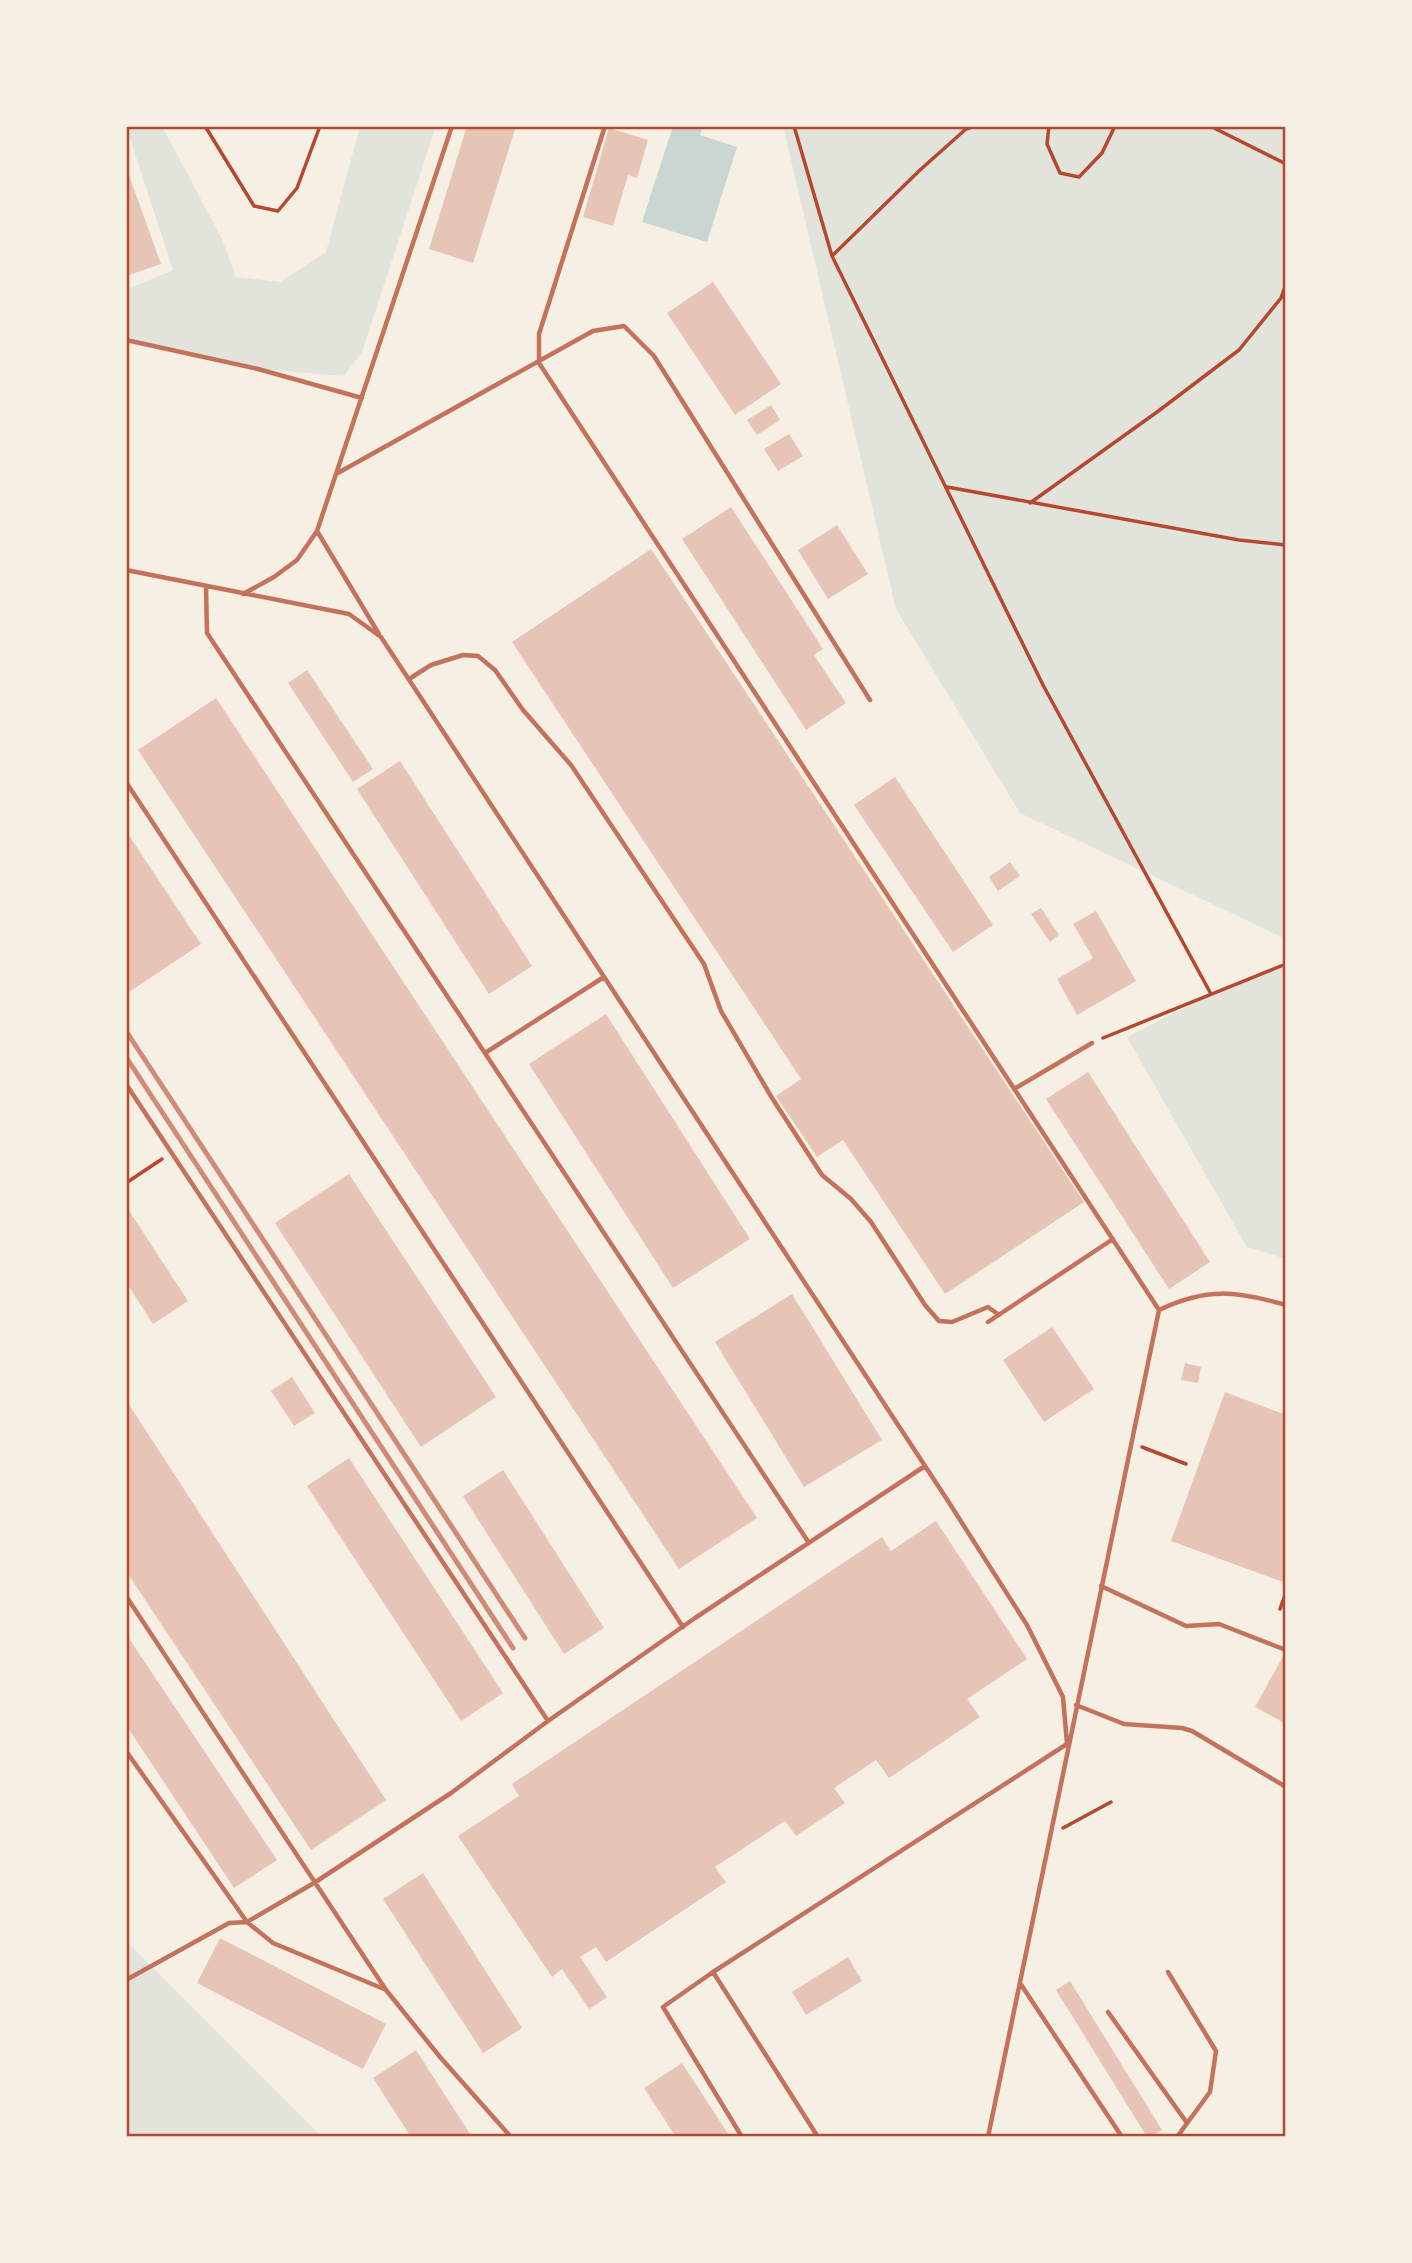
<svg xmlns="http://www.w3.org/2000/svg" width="1412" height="2263" viewBox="0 0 1412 2263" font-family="Commissioner,sans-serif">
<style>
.green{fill:#e2e4dc}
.water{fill:#c9d6d2}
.building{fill:#e6c5b7}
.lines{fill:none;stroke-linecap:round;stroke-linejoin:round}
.path{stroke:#b5482f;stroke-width:3.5}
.service{stroke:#c5725c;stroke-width:4.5}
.rail{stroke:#cf8b77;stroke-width:5}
.neatline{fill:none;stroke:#b5482f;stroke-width:2.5}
</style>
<rect width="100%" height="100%" fill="#f6efe4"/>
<path class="green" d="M 126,126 L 162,126 L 222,239 L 236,277 L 280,282 L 326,252 L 360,126 L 436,126 L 362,352 L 344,376 L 258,369 L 126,340 L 126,290 L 173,270 Z
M 783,126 L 1286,126 L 1286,939 L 1020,813 L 896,609 Z
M 1286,963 L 1286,1259 L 1247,1247 L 1127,1037 L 1211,994 Z
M 126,1941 L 322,2137 L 126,2137 Z"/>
<path class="water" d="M 673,126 L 703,126 L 700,135 L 737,147 L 707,242 L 642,222 Z"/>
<path class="building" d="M 467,126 L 516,126 L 473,263 L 429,249 Z
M 609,128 L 648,140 L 637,178 L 628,175 L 613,226 L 583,217 Z
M 126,167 L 161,264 L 126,276 Z
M 713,282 L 781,384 L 735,415 L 667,313 Z
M 771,405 L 780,420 L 757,435 L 747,420 Z
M 789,434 L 803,456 L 778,471 L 764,449 Z
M 731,507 L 823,649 L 814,655 L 846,703 L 806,730 L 682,539 Z
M 837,525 L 868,574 L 828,599 L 798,550 Z
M 651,549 L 1084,1202 L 945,1294 L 843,1140 L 817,1157 L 776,1096 L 801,1079 L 512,642 Z
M 307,670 L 373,769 L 353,782 L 288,683 Z
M 216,698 L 757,1518 L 679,1569 L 138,750 Z
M 400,761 L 532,966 L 489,994 L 357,789 Z
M 895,777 L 993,925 L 953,952 L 854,805 Z
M 126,831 L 201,944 L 126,994 Z
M 1010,862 L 1020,876 L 998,891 L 989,877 Z
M 1041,908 L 1059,935 L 1050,942 L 1031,914 Z
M 1096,911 L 1136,981 L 1077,1015 L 1057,979 L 1093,958 L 1073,924 Z
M 606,1014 L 750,1239 L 673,1288 L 529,1064 Z
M 1088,1072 L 1210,1262 L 1169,1289 L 1046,1099 Z
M 349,1174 L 496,1397 L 421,1447 L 275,1223 Z
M 126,1206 L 188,1301 L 153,1324 L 126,1282 Z
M 792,1294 L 882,1440 L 804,1487 L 715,1342 Z
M 1052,1327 L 1094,1389 L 1044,1422 L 1003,1360 Z
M 1185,1363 L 1201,1367 L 1198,1383 L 1181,1380 Z
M 292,1377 L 315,1413 L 294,1426 L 271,1391 Z
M 1225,1392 L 1286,1415 L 1286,1583 L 1171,1541 Z
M 126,1400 L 386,1800 L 311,1850 L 126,1571 Z
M 349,1458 L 503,1693 L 461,1721 L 307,1486 Z
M 503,1470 L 604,1628 L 564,1654 L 463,1496 Z
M 936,1521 L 1027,1659 L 967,1699 L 980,1717 L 889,1778 L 876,1760 L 834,1788 L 845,1803 L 796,1836 L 785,1821 L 715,1867 L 726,1882 L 606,1962 L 596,1947 L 580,1957 L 607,1997 L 589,2009 L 562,1969 L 552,1977 L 458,1836 L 519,1796 L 512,1784 L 882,1537 L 891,1551 Z
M 126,1634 L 277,1860 L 234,1888 L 126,1725 Z
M 1286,1651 L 1286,1724 L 1255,1707 Z
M 423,1873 L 522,2028 L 483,2053 L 383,1899 Z
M 220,1938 L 386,2024 L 363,2069 L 197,1983 Z
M 848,1957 L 862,1981 L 806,2015 L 792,1992 Z
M 1070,1981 L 1162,2130 L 1151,2137 L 1147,2137 L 1056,1990 Z
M 416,2050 L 472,2137 L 411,2137 L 373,2078 Z
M 682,2063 L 730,2137 L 676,2137 L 644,2088 Z"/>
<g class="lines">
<path class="path" d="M 205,126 L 254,206 L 278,211 L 297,188 L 320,126
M 794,126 L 832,256 L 1043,685 L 1211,994
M 1049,126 L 1047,144 L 1060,173 L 1079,177 L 1102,153 L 1115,126
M 1210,126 L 1286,164
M 832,256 L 920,170 L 966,129 L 975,126
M 947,487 L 1239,540 L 1286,545
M 1030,503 L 1157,412 L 1239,350 L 1281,298 L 1286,284
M 1103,1038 L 1286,964
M 126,1183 L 162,1159
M 1142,1447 L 1186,1464
M 1280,1609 L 1286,1592
M 1063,1828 L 1111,1802"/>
<path class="service" d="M 126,340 L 258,369 L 362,398
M 539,363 L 1159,1310 L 988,2137
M 539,363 L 539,334 L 605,126
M 336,474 L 593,331 L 624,326 L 654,356 L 870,700
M 317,531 L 452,126
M 126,570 L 349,614 L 381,637 L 948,1501 L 1027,1625 L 1063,1697 L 1067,1744 L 713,1972
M 206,586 L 207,633 L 809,1543
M 243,594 L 274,577 L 297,560 L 317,531 L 379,634
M 409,679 L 431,665 L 463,655 L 478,656 L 495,670 L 523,710 L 571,765 L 704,964 L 721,1011 L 772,1098 L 822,1175 L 851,1199 L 871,1222 L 925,1305 L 939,1321 L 952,1322 L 988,1307 L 999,1315
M 126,782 L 683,1627
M 485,1053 L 604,977
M 126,1084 L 548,1721
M 1014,1089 L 1092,1043
M 1159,1310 C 1206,1287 1237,1291 1286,1305
M 988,1322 L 1113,1239
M 1101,1586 L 1186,1626 L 1219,1624 L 1286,1650
M 126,1596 L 386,1990 L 440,2057 L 511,2137
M 1076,1705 L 1124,1724 L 1182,1728 L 1192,1731 L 1286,1787
M 126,1751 L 247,1922 L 273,1943 L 384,1989
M 1168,1972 L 1216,2051 L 1210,2092 L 1177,2137
M 126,1980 L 229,1923 L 247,1922 L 314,1883 L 451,1793 L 548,1721 L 695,1618 L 925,1466
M 1020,1983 L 1122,2137
M 1108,2012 L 1187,2123
M 742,2137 L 663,2007 L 713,1972 L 818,2137"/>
<path class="rail" d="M 126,1031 L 525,1638
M 126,1057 L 513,1648"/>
</g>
<rect width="1412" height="2263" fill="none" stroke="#f6efe4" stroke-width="256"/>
<rect x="128" y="128" width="1156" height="2007" class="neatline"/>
</svg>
